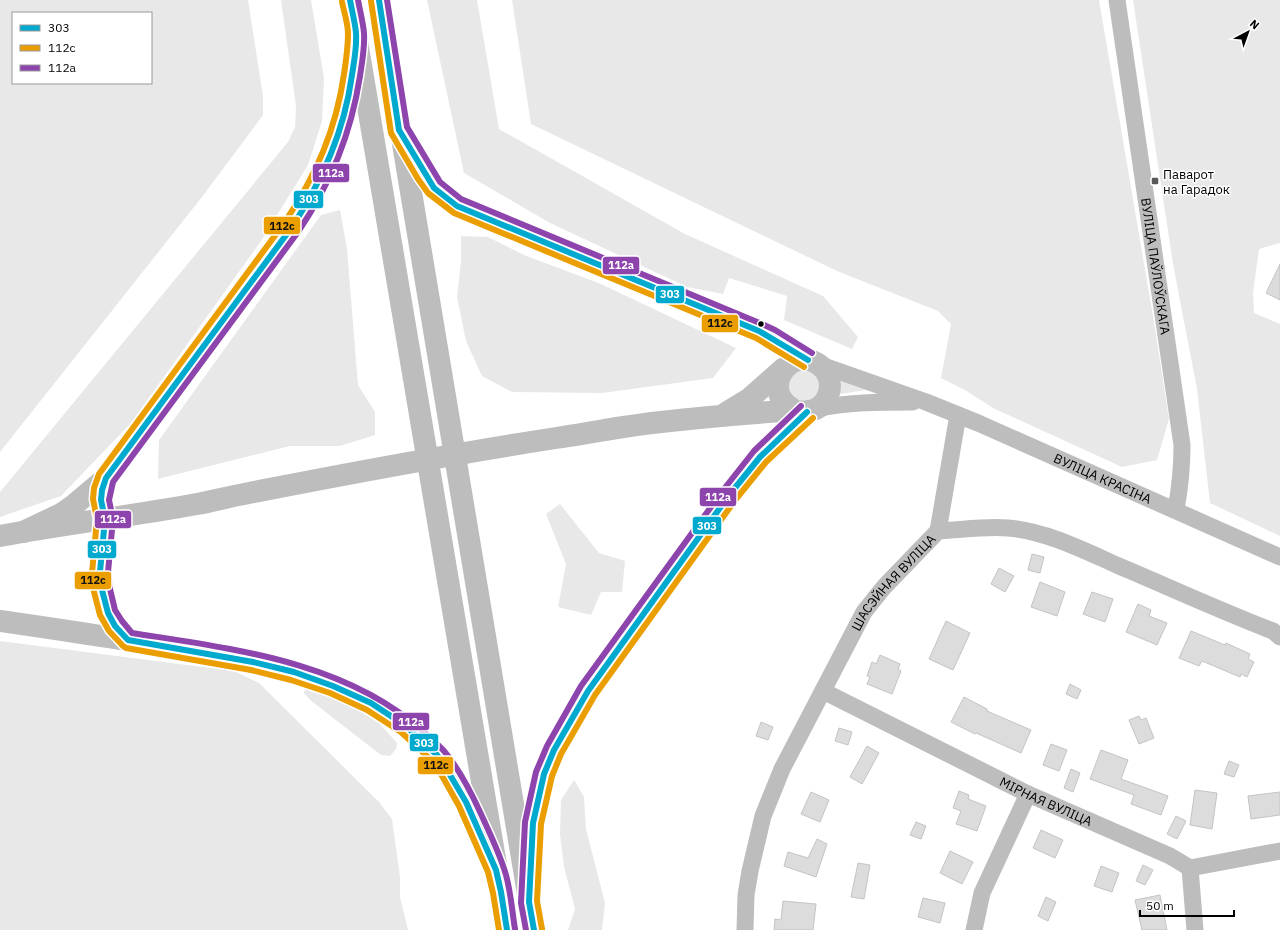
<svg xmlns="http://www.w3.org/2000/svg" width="1280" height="930" viewBox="0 0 1280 930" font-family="'IBM Plex Sans',sans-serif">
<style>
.green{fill:#e8e8e8;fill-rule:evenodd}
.building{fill:#dcdcdc;stroke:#c4c4c4}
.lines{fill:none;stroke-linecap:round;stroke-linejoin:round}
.minor{stroke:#bdbdbd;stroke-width:17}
.major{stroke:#bdbdbd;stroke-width:22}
.highway{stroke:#bdbdbd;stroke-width:22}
.bus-1-casing{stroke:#fff;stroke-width:9}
.bus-2-casing{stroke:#fff;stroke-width:9}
.bus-3-casing{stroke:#fff;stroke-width:9}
.bus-1{stroke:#00a9ce;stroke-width:6}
.bus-2{stroke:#eb9e00;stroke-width:6}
.bus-3{stroke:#8e44ad;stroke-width:6}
.poi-dot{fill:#595959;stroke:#fff;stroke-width:1.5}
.bus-dot{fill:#000;stroke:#fff;stroke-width:1.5}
.labels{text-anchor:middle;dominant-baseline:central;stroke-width:3;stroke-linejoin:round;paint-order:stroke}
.poi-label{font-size:13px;fill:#000;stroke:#fff;text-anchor:start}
.street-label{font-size:13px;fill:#000;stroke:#fff}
.line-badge{stroke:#fff;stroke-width:1.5}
.badge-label{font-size:11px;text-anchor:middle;font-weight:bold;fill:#fff}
.pale-badge-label{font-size:11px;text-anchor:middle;font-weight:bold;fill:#111}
</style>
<rect width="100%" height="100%" fill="#fff"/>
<path class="green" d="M 0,0 L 248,0 L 263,96 L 263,115 L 202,197 L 0,452 ZM 13,13 L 151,13 L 151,83 L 13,83 Z
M 281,0 L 311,0 L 324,78 L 322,121 L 308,165 L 261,241 L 131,423 L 61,496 L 0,517 L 0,492 L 288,142 L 295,127 L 296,106 Z
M 427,0 L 477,0 L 499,129 L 685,234 L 823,296 L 858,337 L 852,349 L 784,320 L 787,296 L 729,278 L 723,294 L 687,287 L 550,223 L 464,173 Z
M 512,0 L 1099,0 L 1154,322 L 1169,419 L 1157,460 L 1122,467 L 993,408 L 965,390 L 941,378 L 951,324 L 938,311 L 837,271 L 531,124 Z
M 1133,0 L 1280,0 L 1280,243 L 1259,249 L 1253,293 L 1254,313 L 1280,324 L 1280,536 L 1210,503 L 1197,389 L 1173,264 Z
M 340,210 L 347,249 L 358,385 L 375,412 L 375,435 L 340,446 L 290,446 L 158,479 L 159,440 L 321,215 Z
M 461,236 L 488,237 L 524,255 L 601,284 L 736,348 L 713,378 L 602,393 L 512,392 L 482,376 L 466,341 L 457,297 L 461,261 Z
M 812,369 L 823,385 L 811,403 L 792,399 L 787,380 L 792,372 Z
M 841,381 L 866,390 L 840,394 Z
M 560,504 L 599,553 L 625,561 L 622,592 L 601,592 L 591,615 L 558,607 L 566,564 L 546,514 Z
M 0,641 L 234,671 L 259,683 L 379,802 L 392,819 L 400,877 L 400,897 L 408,930 L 0,930 Z
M 310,688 L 357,709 L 380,724 L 397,743 L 396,749 L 390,756 L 381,755 L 310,700 L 304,693 L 305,689 Z
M 574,780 L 584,797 L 586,829 L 605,903 L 602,930 L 568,930 L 575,909 L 564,867 L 560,834 L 561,800 Z"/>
<path class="building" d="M 1280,264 L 1280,300 L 1266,293 Z
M 1032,554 L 1044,557 L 1040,573 L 1028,570 Z
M 999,568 L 1014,576 L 1005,592 L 991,584 Z
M 1040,582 L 1065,592 L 1057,616 L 1031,607 Z
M 1092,592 L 1113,599 L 1105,622 L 1083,614 Z
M 1138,604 L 1151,610 L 1149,616 L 1167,623 L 1157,645 L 1126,632 Z
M 946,621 L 970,633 L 953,670 L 929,659 Z
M 1191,631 L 1225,645 L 1226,643 L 1250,654 L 1248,659 L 1254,662 L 1247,677 L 1241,674 L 1240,677 L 1202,661 L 1199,666 L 1179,658 Z
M 880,655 L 900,664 L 898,669 L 901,671 L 892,694 L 867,684 L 870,677 L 867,676 L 872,662 L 876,664 Z
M 1070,684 L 1081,690 L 1077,699 L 1066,694 Z
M 964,697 L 987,709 L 987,711 L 1031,730 L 1021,753 L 976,733 L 975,734 L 951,722 Z
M 1139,716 L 1141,720 L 1146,718 L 1154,738 L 1139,744 L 1129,720 Z
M 761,722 L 773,727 L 768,740 L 756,736 Z
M 839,728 L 852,732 L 848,745 L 835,741 Z
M 1051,744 L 1067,750 L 1059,771 L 1043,765 Z
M 867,746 L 879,753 L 862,784 L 850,777 Z
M 1101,750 L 1128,760 L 1121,779 L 1168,796 L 1161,815 L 1131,804 L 1134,795 L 1090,779 Z
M 1229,761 L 1239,765 L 1234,777 L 1224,774 Z
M 1071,769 L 1080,773 L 1073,792 L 1064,788 Z
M 1195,790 L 1217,793 L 1212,829 L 1190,825 Z
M 959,791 L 969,795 L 968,799 L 986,806 L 977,831 L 956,824 L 961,811 L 953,808 Z
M 811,792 L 829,800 L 820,822 L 801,814 Z
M 1280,792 L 1280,815 L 1251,819 L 1248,796 Z
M 1176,816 L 1186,821 L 1177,839 L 1167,834 Z
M 916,822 L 926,826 L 921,839 L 910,835 Z
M 1041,830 L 1063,840 L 1055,858 L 1033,848 Z
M 817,839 L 827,844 L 816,877 L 784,866 L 788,852 L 808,858 Z
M 950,851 L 973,862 L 962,884 L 940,873 Z
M 858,863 L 870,865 L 864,899 L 851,897 Z
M 1143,865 L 1153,870 L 1145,885 L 1136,881 Z
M 1101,866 L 1119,873 L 1112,892 L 1094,886 Z
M 1160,895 L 1167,930 L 1142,930 L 1135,900 Z
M 1046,897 L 1056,902 L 1048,921 L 1038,916 Z
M 923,898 L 945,903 L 940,923 L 918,917 Z
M 783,901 L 816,904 L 813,930 L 774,930 L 775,919 L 781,920 Z"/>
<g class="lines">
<g class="minor">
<path id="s1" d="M 1117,0 L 1182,445 C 1182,467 1180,488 1176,509"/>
<path id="s2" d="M 818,364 L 926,402 L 978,423 L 1280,557"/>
<path d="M 815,409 C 847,402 880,402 913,402"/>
<path d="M 938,531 L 958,415"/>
<path id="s3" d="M 823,691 L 1028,794 L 1170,856 L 1190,868 L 1280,851"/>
<path d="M 1190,868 L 1195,930"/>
<path id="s4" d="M 745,930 L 746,895 L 750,871 L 763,816 L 782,769 L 864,612 L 884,587 L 938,531 C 961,530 985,526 1008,528 C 1046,531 1085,551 1119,566 C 1171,588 1221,611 1273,631 L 1280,637"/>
<path d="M 974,930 L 982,893 L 1028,794"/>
</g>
<path class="major" d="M 726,413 L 749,399 L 784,368
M 0,536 C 65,524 131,516 197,504 C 214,501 232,496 249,493 C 351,473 453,454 556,438 C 588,433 620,427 652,423 C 696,418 739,414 783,411 C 794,410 805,414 816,409 C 828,403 833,388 828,376 C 825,368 818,363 810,360 C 790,355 772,377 780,396 C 783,403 788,406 794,410"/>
<path class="highway" d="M 350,0 L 507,930
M 379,0 L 534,930
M 408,145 L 425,175 L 434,188 L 457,206 L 759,331 L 771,337 L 808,360
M 106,478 L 102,490 L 101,500 L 105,519 L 100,572 L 102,590 L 108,613 L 115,626 L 128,640
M 23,532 L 61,514 L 74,505 L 106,478 L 292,227 C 306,206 320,184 329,160 C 342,129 349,95 353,62
M 0,621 C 62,630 124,639 185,650 C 212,655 239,658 266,664 C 329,679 393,706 437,755 C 445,764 451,775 456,786 C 466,804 475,821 483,840
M 531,856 L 533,823 L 544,774 L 554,750 L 588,691 L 620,645 L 730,494 L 760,457 L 807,412"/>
<g class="bus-1-casing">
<path id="bus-1" d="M 350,0 C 352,11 355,22 356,33 C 357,47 354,62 352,75 C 344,132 323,179 292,227 L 106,478 L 102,490 L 101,500 L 105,519 L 100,572 L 102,590 L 108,613 L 115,626 L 128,640 L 253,662 L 294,672 L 333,686 L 371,703 L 406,726 L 437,755 L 443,763 L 466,802 L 496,870 L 501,892 L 507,930
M 379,0 L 399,130 L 434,188 L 457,206 L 759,331 L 808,360
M 534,930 L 529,902 L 533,823 L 544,774 L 554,750 L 588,691 L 730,494 L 760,457 L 807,412"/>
</g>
<g class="bus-2-casing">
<path id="bus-2" d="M 371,1 L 391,133 L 418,179 L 428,193 L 454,213 L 756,338 L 804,367
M 342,2 C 344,12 348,23 348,34 C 348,47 346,61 344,74 C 336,130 316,175 285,222 L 99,474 L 94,488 L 93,499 L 97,519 L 92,573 L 94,592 L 100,615 L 109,631 L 123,646 L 126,648 L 251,670 L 291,680 L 330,693 L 367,710 L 401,732 L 431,760 L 437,767 L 459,806 L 488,872 L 493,893 L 499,930
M 542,929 L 537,901 L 541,824 L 552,776 L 561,754 L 595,695 L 736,499 L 766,462 L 813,418"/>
</g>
<g class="bus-3-casing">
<path id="bus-3" d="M 358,0 C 360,11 363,22 364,33 C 365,47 362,62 360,76 C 351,134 331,183 298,232 L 113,482 L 109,500 L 113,519 L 108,572 L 110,589 L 115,610 L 122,621 L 132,633 C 233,649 346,661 425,733 C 431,739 439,745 444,751 C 460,770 471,792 481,814 C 490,834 500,854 506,875 C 511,893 512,911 515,929
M 387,0 L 407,127 L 440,182 L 461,199 L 762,324 L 775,330 L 812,353
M 526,930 L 521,903 L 525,822 L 536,772 L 547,746 L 581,686 L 724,489 L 754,451 L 801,406"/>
</g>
<use href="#bus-1" class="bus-1"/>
<use href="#bus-2" class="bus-2"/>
<use href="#bus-3" class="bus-3"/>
</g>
<rect class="poi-dot" x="1151" y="177" width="8" height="8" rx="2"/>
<circle class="bus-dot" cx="761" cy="324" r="3.5"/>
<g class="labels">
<g class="poi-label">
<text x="1163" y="174">Паварот<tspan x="1163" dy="15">на Гарадок</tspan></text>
</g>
<g class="street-label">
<text stroke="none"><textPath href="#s1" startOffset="269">ВУЛІЦА ПАЎЛОЎСКАГА</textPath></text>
<text stroke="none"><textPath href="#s2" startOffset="307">ВУЛІЦА КРАСІНА</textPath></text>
<text stroke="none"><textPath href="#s4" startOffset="385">ШАСЭЙНАЯ ВУЛІЦА</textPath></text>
<text stroke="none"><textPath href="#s3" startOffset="249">МІРНАЯ ВУЛІЦА</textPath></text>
</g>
</g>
<g class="line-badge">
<rect x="312" y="163" width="38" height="20" rx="4" fill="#8e44ad"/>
<rect x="293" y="190" width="31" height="19" rx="4" fill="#00a9ce"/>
<rect x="263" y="216" width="38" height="19" rx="4" fill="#eb9e00"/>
<rect x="602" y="256" width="38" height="19" rx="4" fill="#8e44ad"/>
<rect x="655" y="285" width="30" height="19" rx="4" fill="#00a9ce"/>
<rect x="701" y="314" width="38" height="19" rx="4" fill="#eb9e00"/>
<rect x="699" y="487" width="38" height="20" rx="4" fill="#8e44ad"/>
<rect x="94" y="510" width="38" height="19" rx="4" fill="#8e44ad"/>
<rect x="692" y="516" width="30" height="19" rx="4" fill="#00a9ce"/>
<rect x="87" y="540" width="30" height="19" rx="4" fill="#00a9ce"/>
<rect x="74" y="571" width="38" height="19" rx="4" fill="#eb9e00"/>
<rect x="392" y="712" width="38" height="19" rx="4" fill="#8e44ad"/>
<rect x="409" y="733" width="30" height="19" rx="4" fill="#00a9ce"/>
<rect x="417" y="756" width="37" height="19" rx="4" fill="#eb9e00"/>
</g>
<g class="badge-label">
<text x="331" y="177">112а</text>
<text x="309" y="203">303</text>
<text x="621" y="269">112а</text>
<text x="670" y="298">303</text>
<text x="718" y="501">112а</text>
<text x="113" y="523">112а</text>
<text x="707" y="530">303</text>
<text x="102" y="553">303</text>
<text x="411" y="726">112а</text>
<text x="424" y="747">303</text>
</g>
<g class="pale-badge-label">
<text x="282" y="230">112с</text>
<text x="720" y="327">112с</text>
<text x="93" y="584">112с</text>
<text x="436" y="769">112с</text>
</g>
<rect x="12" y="12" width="140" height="72" fill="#ffffff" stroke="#999999"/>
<rect x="20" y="25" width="20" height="6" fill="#00a9ce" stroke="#999999"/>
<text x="48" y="32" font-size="12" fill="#000000">303</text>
<rect x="20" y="45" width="20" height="6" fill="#eb9e00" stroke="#999999"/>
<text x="48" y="52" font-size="12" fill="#000000">112с</text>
<rect x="20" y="65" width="20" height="6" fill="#8e44ad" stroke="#999999"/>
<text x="48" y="72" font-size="12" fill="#000000">112а</text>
<g transform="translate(1248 32) rotate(41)" stroke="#ffffff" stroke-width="3" paint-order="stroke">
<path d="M0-3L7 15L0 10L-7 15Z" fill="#000000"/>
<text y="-6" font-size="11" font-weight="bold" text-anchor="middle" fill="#000000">N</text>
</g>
<path d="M1140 910v6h94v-6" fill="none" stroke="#000000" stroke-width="2"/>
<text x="1146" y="910" font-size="12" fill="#000000" stroke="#ffffff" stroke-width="3" paint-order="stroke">50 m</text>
</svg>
